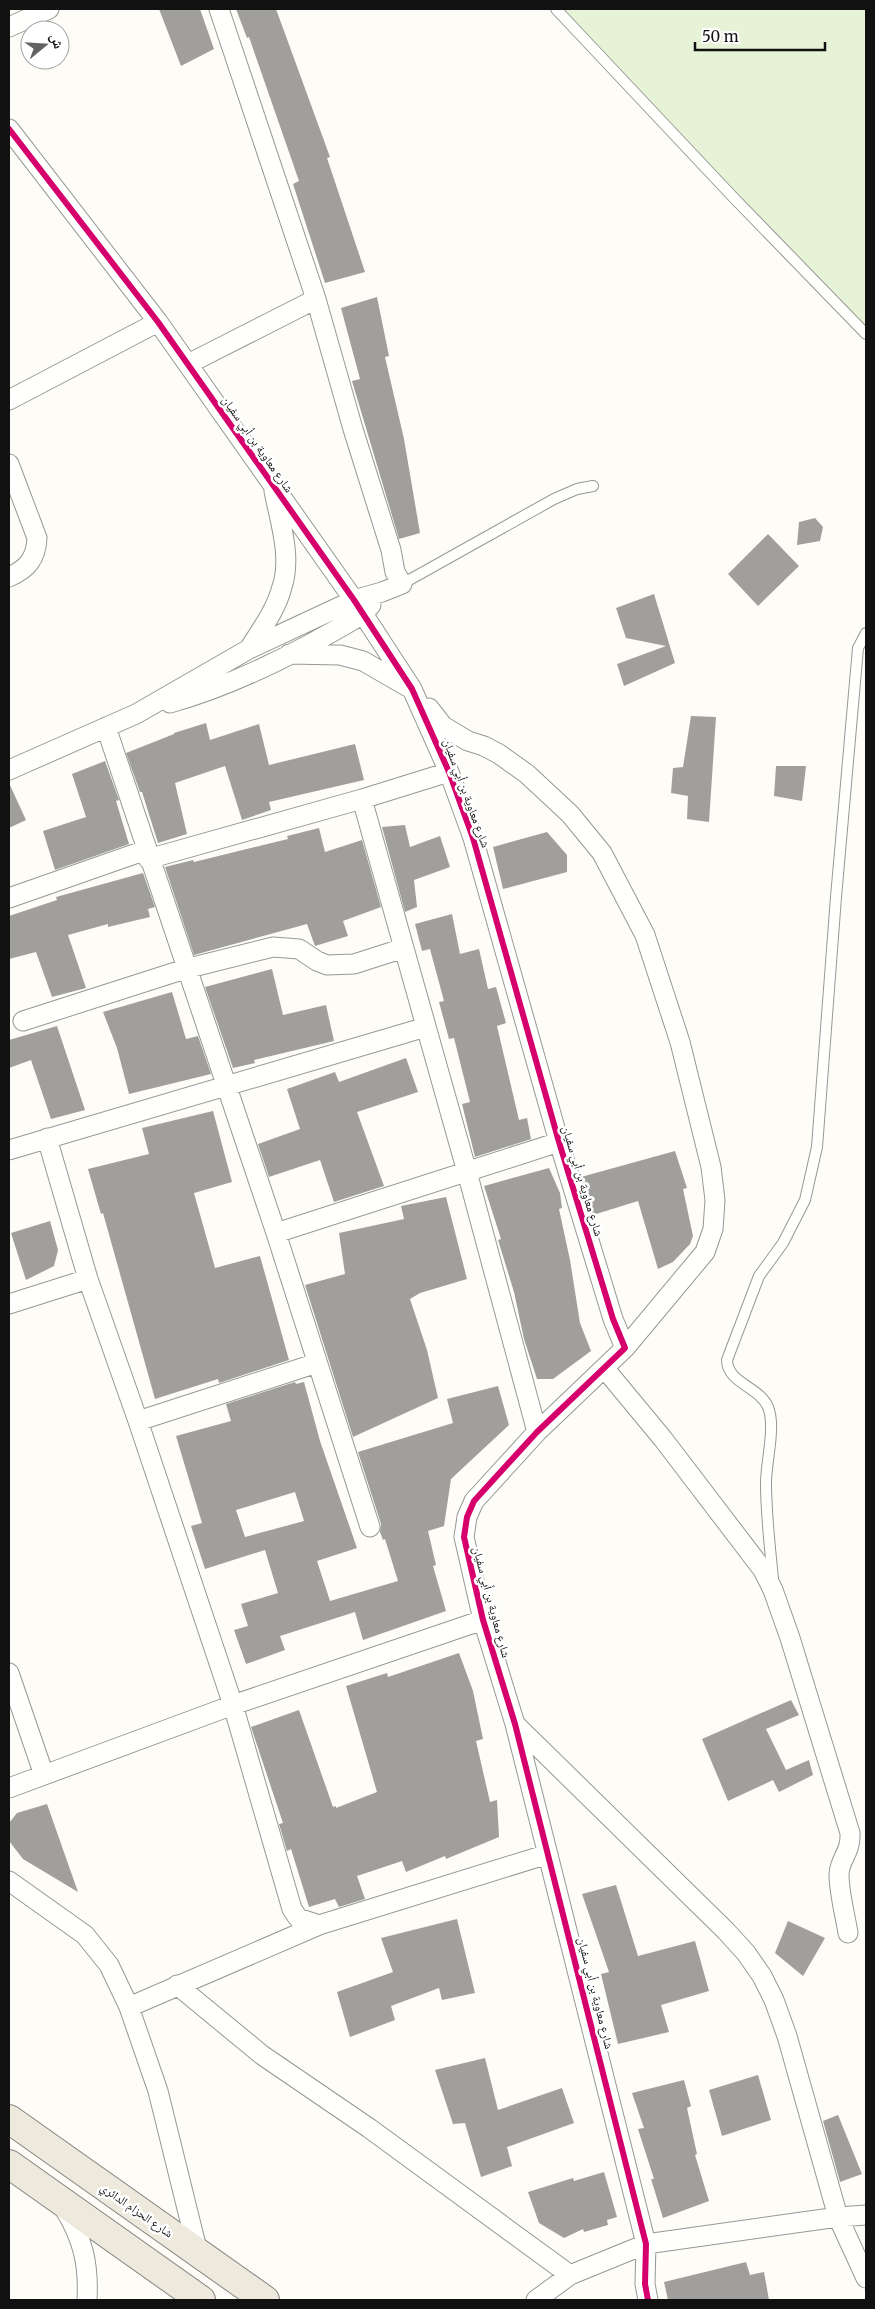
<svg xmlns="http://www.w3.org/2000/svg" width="875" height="2309" viewBox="0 0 875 2309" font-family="Merriweather,'Noto Naskh Arabic',serif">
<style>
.green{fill:#e7f3d7}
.building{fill:#a19f9c;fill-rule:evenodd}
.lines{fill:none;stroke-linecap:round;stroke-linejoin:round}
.service-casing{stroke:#979795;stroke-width:12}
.minor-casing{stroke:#979795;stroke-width:21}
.primary-casing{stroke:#858482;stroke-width:30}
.service{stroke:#fffffe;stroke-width:10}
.minor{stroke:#fffffe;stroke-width:19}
.primary{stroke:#ede9dc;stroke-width:28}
.cycleway-casing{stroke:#fff;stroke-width:9}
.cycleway{stroke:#d6006c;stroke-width:6}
.labels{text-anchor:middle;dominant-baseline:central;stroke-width:5;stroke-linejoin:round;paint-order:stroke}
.street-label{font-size:12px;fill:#111;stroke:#fff}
</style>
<rect width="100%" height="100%" fill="#fdfcf7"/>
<path class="green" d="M 557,9 L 866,9 L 866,336 Z"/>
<path class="building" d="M 159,9 L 200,9 L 214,49 L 181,66 Z
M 236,9 L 276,9 L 330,157 L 327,158 L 365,272 L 325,283 L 293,184 L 299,181 L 249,37 L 247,38 Z
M 377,297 L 389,356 L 385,357 L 404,439 L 420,533 L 399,539 L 352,381 L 360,379 L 341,308 Z
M 815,518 L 823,527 L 820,541 L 797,545 L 799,522 Z
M 768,534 L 799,566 L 758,606 L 728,574 Z
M 654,594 L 675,663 L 624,686 L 617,664 L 666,646 L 626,638 L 616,608 Z
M 691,716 L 716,717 L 709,822 L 687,819 L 688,796 L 671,793 L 673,768 L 683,767 Z
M 206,723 L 210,740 L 259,724 L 269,765 L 355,744 L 364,780 L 269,802 L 271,810 L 242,820 L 225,766 L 175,783 L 187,834 L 158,843 L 142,792 L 140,792 L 126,753 L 174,734 L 174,733 Z
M 105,761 L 119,800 L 116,801 L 129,844 L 55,870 L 43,831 L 86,817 L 72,774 Z
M 776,766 L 806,766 L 802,801 L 774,796 Z
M 9,783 L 26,820 L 9,828 Z
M 405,825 L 410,847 L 440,836 L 450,867 L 414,880 L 417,907 L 405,912 L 382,827 Z
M 319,828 L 325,852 L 362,840 L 381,907 L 343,921 L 348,936 L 315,946 L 307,924 L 194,955 L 165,867 L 193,860 L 194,862 L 288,839 L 287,836 Z
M 547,832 L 567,855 L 567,872 L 503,889 L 493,847 Z
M 143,873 L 155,907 L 148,909 L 150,917 L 108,927 L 108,924 L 68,935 L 86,988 L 52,997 L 36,952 L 9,959 L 9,916 L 57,900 L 56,897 Z
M 452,914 L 460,954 L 479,949 L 488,989 L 496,987 L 506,1023 L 497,1026 L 519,1120 L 527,1118 L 531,1139 L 475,1157 L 462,1104 L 470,1102 L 454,1038 L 449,1039 L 439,1002 L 444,1001 L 430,949 L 422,951 L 415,924 Z
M 272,969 L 283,1015 L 326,1005 L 334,1041 L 254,1060 L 255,1063 L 233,1068 L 205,987 Z
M 172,992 L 186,1039 L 198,1036 L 211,1074 L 129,1094 L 117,1048 L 103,1012 Z
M 57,1026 L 85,1110 L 51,1119 L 31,1060 L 9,1068 L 9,1040 Z
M 406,1058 L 418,1092 L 357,1112 L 384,1186 L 334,1202 L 320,1160 L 269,1177 L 258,1144 L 300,1129 L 287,1089 L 335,1072 L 339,1082 Z
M 213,1111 L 232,1182 L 194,1193 L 215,1268 L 260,1256 L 289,1360 L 219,1383 L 218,1379 L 155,1399 L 103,1213 L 101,1214 L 88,1169 L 149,1154 L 142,1128 Z
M 675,1151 L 687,1188 L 683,1189 L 693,1236 L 690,1244 L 673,1262 L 658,1269 L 638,1201 L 593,1215 L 581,1177 Z
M 549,1168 L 560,1193 L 562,1208 L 559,1209 L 570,1260 L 580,1323 L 591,1351 L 553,1379 L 537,1379 L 524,1339 L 514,1292 L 498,1240 L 501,1239 L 484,1186 Z
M 446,1197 L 467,1279 L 420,1293 L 410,1299 L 427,1350 L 438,1398 L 353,1437 L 305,1285 L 345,1274 L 339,1233 L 404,1219 L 401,1206 Z
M 50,1221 L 58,1250 L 54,1266 L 26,1280 L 11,1233 Z
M 295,1382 L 296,1384 L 304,1382 L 320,1441 L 357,1548 L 317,1561 L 330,1601 L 398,1581 L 385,1539 L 383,1540 L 380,1532 L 381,1524 L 358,1452 L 453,1423 L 447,1399 L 498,1386 L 509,1425 L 451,1479 L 444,1526 L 428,1531 L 436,1565 L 433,1566 L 446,1611 L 363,1640 L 355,1612 L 280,1636 L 285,1650 L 246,1664 L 234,1630 L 248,1626 L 241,1604 L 278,1593 L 265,1550 L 205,1569 L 191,1526 L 202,1523 L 176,1436 L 231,1421 L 226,1404 ZM 295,1492 L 304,1521 L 245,1537 L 236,1510 Z
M 459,1653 L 473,1691 L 483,1739 L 476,1741 L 490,1802 L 497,1800 L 499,1837 L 446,1859 L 445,1856 L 406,1872 L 402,1861 L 357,1876 L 365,1899 L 339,1907 L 335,1899 L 309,1907 L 291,1849 L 287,1851 L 279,1824 L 283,1823 L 251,1727 L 299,1710 L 333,1807 L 336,1806 L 336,1808 L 377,1792 L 346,1686 L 387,1673 L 388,1677 Z
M 791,1700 L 799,1715 L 766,1729 L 786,1770 L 809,1760 L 813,1775 L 779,1792 L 773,1780 L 728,1801 L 702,1739 Z
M 47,1804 L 78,1892 L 23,1859 L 9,1841 L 9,1823 L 17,1813 Z
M 616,1885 L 638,1956 L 695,1941 L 709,1991 L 661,2005 L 669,2032 L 618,2044 L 601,1974 L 609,1972 L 582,1894 Z
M 457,1919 L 475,1993 L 442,2000 L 439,1988 L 391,2006 L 395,2020 L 350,2037 L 337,1992 L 393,1972 L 381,1938 Z
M 788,1921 L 825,1938 L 803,1976 L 775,1953 Z
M 485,2058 L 498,2110 L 562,2088 L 574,2123 L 507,2147 L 512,2166 L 481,2177 L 465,2123 L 453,2124 L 435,2070 Z
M 758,2075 L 771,2120 L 722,2136 L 709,2090 Z
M 684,2080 L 691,2106 L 687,2108 L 697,2154 L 695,2155 L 709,2201 L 663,2218 L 651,2179 L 654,2179 L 638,2129 L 644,2128 L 632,2093 Z
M 838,2115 L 862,2174 L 840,2182 L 823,2121 Z
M 604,2172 L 617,2217 L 607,2220 L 608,2225 L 584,2232 L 583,2229 L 564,2238 L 539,2223 L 528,2192 L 573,2178 L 574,2181 Z
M 746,2262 L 750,2275 L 764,2272 L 769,2300 L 668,2300 L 664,2282 Z"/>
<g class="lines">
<g class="service-casing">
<path id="service" d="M 556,9 L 732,196 L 866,334
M 402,584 L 554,499 L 577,489 L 593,486
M 773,1579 C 770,1547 766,1515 766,1483 C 766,1461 776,1427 768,1407 C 760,1387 727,1383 727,1360 L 759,1276 L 783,1243 L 805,1200 L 817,1147 L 836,897 L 858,648 L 866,633"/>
</g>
<g class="minor-casing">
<path id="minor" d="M 9,27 L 49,9
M 9,129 L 158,322 L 354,600 L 412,689 L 449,772 L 473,838 L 559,1142 L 613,1319 L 625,1348 L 537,1432 L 474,1501 L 467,1517 L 464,1537 L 483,1620 L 515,1724 L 646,2244 L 645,2284 L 648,2300
M 188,364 L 316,299
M 9,400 L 158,322
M 9,464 L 37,538 C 36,559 27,569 9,577
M 249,649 C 261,630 276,610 282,587 C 292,557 280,522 274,491
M 289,654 L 340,655 L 363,661 L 408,687
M 170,703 C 238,684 303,650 363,614 L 371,605
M 429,708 L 443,726 L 468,741 L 484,746 L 499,754 L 527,774 L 570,814 L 602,853 L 645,935 L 680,1042 L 711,1167 L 715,1200 L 713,1229 L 705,1252 L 625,1348
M 106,727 L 276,1233 L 370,1527
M 9,770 L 136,714 L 249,649 L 354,600 L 382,592 L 402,584 L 395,572 L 391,550 L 353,429 L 316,299 L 219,9
M 362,799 L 467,1172 L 537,1432
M 148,859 L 362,799 L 449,772
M 9,898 L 146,850
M 23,1021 L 185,969 L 273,947 L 299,949 L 317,961 L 327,965 L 354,964 L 404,948
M 47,1138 L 88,1279 L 138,1421 L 233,1705 L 292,1909 L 298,1918 L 319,1925 L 548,1854
M 9,1150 L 426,1027
M 276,1233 L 559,1142
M 9,1304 L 88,1279
M 605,1369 L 663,1439 L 763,1570 L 773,1590 L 790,1638 L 850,1833 C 851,1853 840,1858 839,1874 C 839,1893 845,1914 848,1933
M 138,1421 L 317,1363
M 9,1673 L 44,1775
M 516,1725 L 726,1931 L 746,1953 L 762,1976 L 774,2000 L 787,2036 L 838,2217 L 866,2278
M 9,1788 L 233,1705 L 483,1620
M 9,1881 L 85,1935 L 109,1965 L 129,2007 L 158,2091 L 198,2253
M 177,1985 L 262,2055 L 369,2128 L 570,2275
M 129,2007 L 319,1925
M 64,2208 C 83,2239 89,2264 87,2300
M 536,2300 L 570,2275 L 646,2244 L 838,2217 L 866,2215"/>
</g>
<g class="primary-casing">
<path id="primary" d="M 9,2119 L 265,2300
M 9,2164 L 201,2300"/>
</g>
<use href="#service" class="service"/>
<use href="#minor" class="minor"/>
<use href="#primary" class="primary"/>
<g class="cycleway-casing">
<path id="cycleway" d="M 9,129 L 158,322 L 354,600 L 412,689 L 449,772 L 473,838 L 559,1142 L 613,1319 L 625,1348 L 537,1432 L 474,1501 L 467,1517 L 464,1537 L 483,1620 L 515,1724 L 646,2244 L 645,2284 L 648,2300"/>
</g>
<use href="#cycleway" class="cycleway"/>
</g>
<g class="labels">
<g class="street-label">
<text transform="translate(258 444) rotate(55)">شارع معاوية بن أبي سفيان</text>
<text transform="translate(467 793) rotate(70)">شارع معاوية بن أبي سفيان</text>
<text transform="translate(583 1181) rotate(73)">شارع معاوية بن أبي سفيان</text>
<text transform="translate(492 1602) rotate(75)">شارع معاوية بن أبي سفيان</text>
<text transform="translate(596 1993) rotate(76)">شارع معاوية بن أبي سفيان</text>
<text transform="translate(137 2210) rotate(35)">شارع الحزام الدائري</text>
</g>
</g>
<rect width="875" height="2309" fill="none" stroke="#111111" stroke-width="20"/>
<g transform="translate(45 45) rotate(72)"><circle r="24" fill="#ffffff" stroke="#a0a0a0"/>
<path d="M0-4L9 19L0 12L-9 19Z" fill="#646362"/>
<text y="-8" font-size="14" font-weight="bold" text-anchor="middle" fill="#111111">ش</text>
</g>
<path d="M695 42v8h130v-8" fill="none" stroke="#111111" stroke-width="2.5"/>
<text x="702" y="42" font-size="15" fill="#111111" stroke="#ffffff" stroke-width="4" paint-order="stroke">50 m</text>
</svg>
